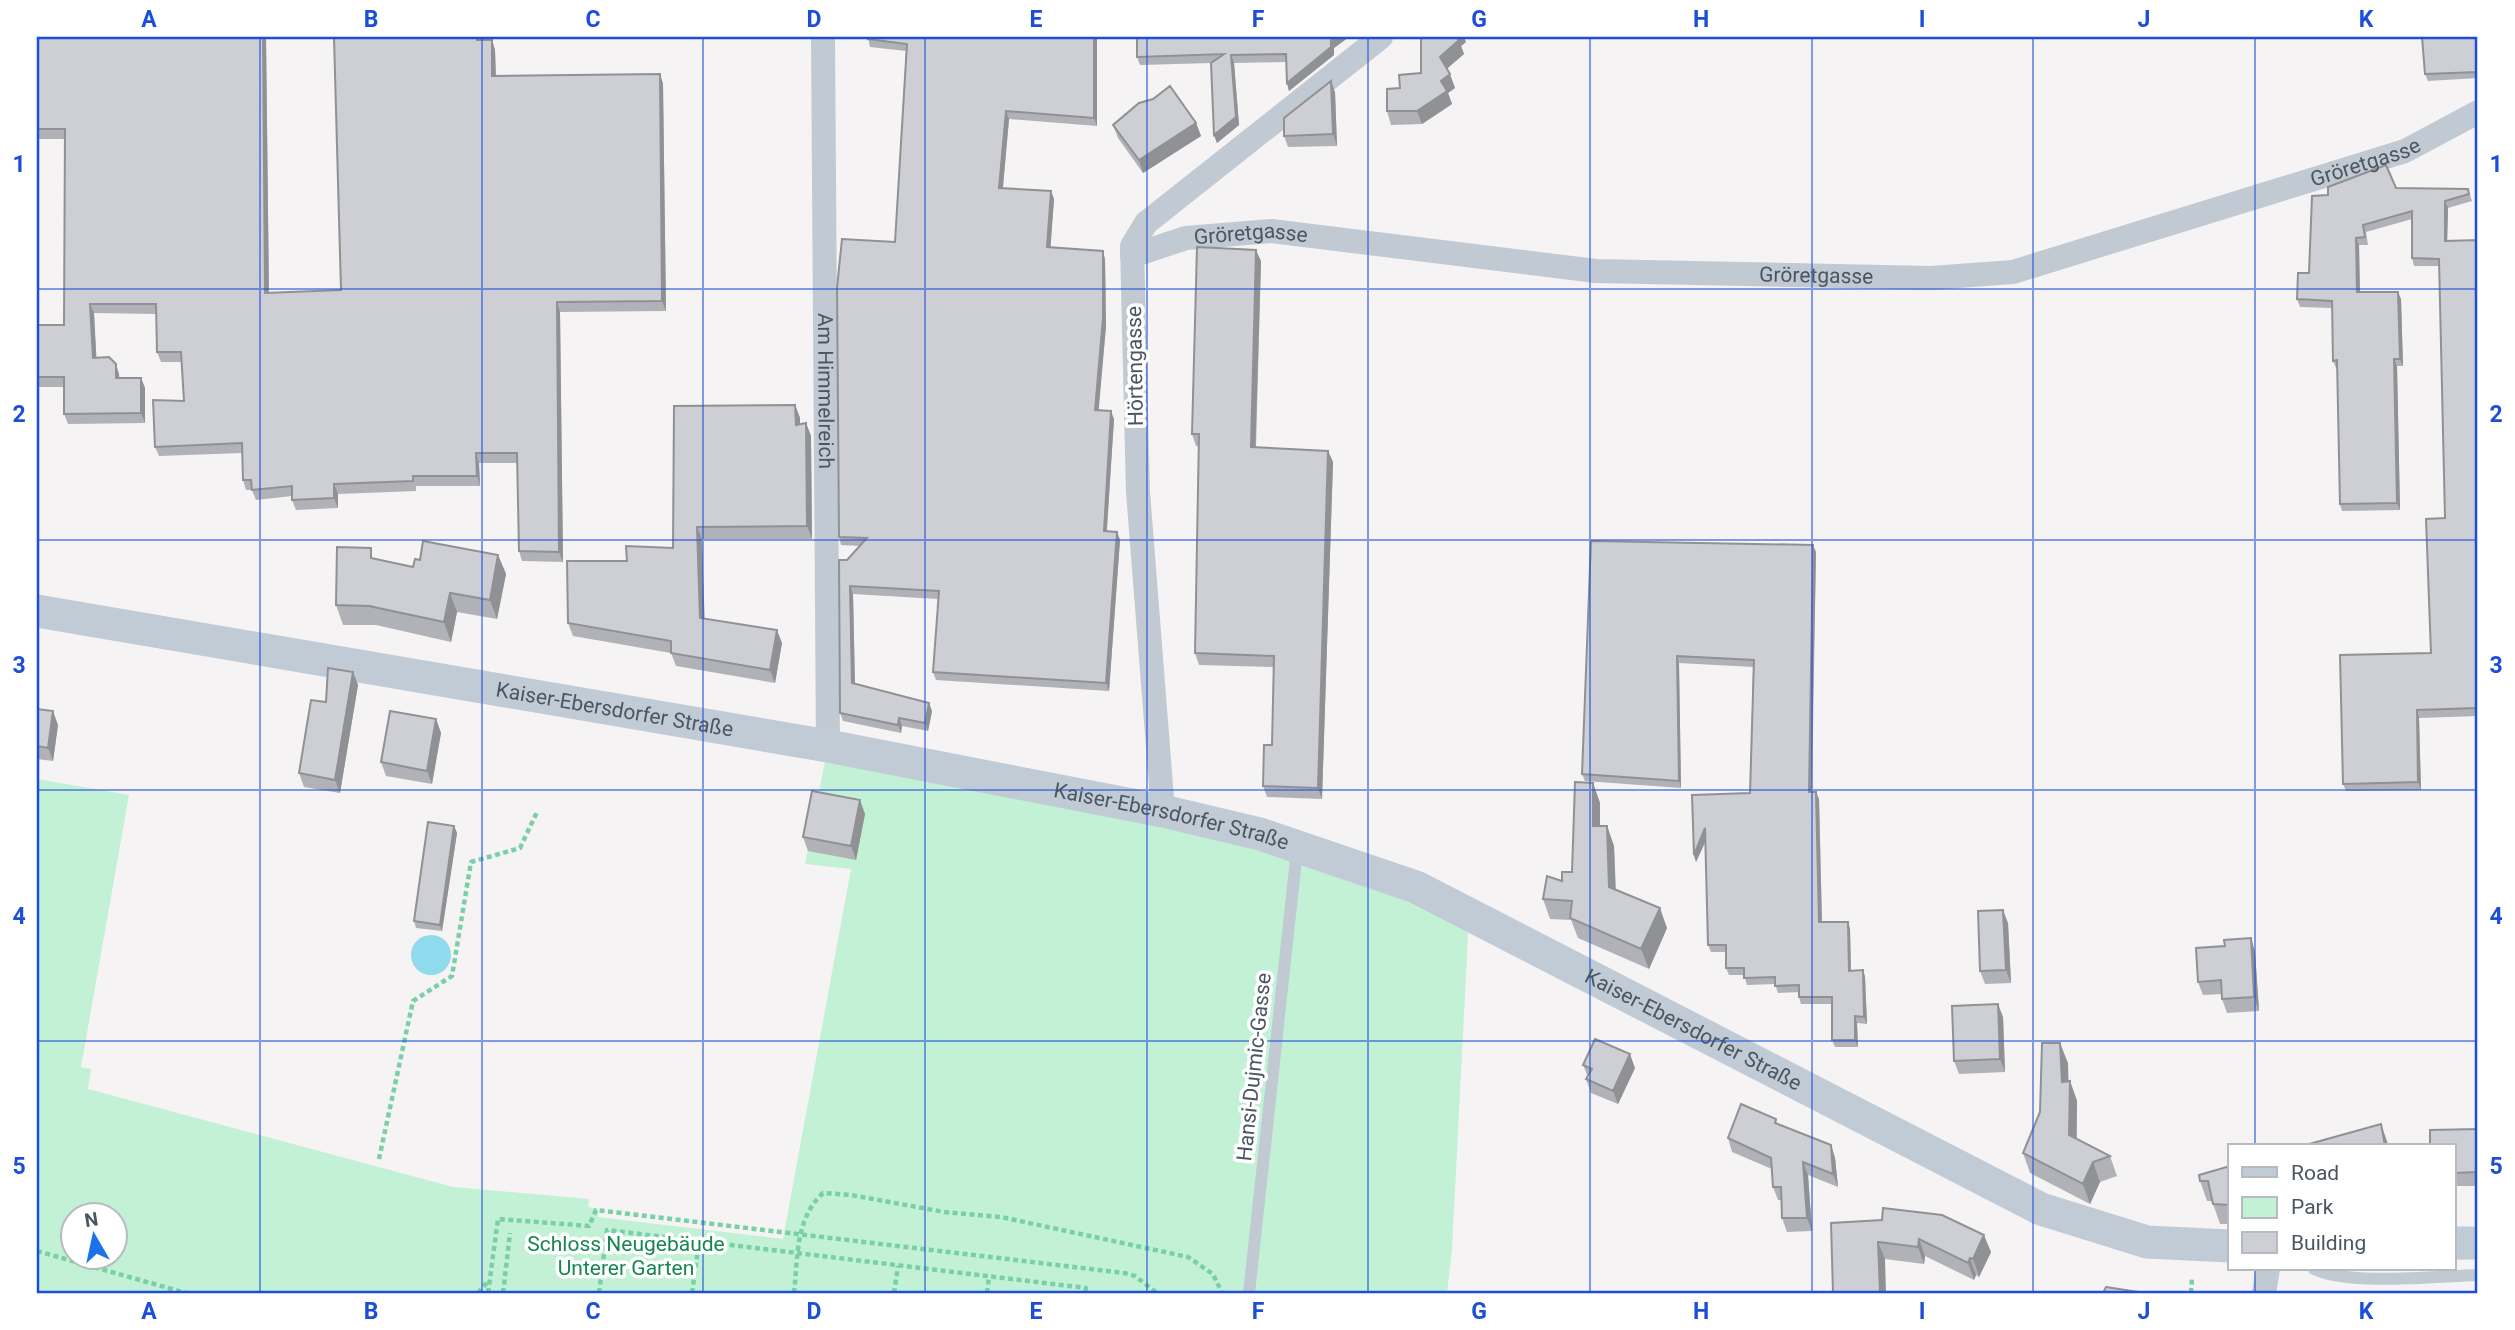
<svg xmlns="http://www.w3.org/2000/svg" width="2515" height="1330" viewBox="0 0 2515 1330" font-family="Roboto,sans-serif">
<style>
.green{fill:#c3f1d5;fill-rule:evenodd}
.water{fill:#90daee}
.lines{fill:none;stroke-linecap:round;stroke-linejoin:round}
.path{stroke:#7ad0a6;stroke-width:4.5;stroke-dasharray:5 3.5;stroke-linecap:butt}
.service{stroke:#c1cad2;stroke-width:12}
.minor{stroke:#c1cad2;stroke-width:24}
.secondary{stroke:#c1cbd6;stroke-width:33}
.wall{fill:#b0b2b7}
.shaded-wall{fill:#909195}
.building{fill:#cdcfd5;stroke:#909195;stroke-width:2}
.grid{fill:none;stroke:#1d4ed8;stroke-width:2;stroke-opacity:0.55}
.labels{text-anchor:middle;dominant-baseline:central;stroke-width:7;stroke-linejoin:round;paint-order:stroke}
.street-label{font-size:21px;fill:#4a5661;stroke:#fff}
.park-label{font-size:21px;fill:#17864f;stroke:#fff}
.neatline{fill:none;stroke:#1d4ed8;stroke-width:2.5}
.grid-label{font-size:23px;text-anchor:middle;font-weight:bold;fill:#1d4ed8}
</style>
<rect width="100%" height="100%" fill="#f5f3f3"/>
<path class="green" d="M 828,746 L 1163,811 L 1469,915 L 1452,1250 L 1447,1293 L 37,1293 L 37,779 L 129,795 L 81,1067 L 91,1069 L 88,1089 L 453,1187 L 589,1199 L 588,1207 L 598,1209 L 598,1217 L 783,1239 L 851,869 L 805,864 ZM 74,1214 L 116,1214 L 116,1256 L 74,1256 Z"/>
<path class="water" d="M411 955a20 20 0 1 1 40 0a20 20 0 1 1-40 0Z"/>
<g class="lines">
<path class="path" d="M 379,1159 L 413,1001 L 452,976 L 471,862 L 520,848 L 538,810
M 37,1251 L 186,1293
M 478,1293 L 489,1280
M 488,1293 L 498,1219 L 589,1226 L 596,1210 L 1124,1273 L 1135,1276 L 1157,1293
M 503,1293 L 510,1233
M 599,1293 L 607,1230 L 1086,1288 L 1085,1293
M 692,1293 L 699,1242
M 794,1293 C 798,1257 795,1219 823,1193 L 851,1195 L 944,1212 L 1001,1217 L 1188,1257 L 1213,1274 L 1222,1293
M 894,1293 L 898,1266
M 987,1293 L 989,1277
M 2191,1293 L 2192,1277"/>
<path class="service" d="M 2314,1269 C 2348,1286 2437,1276 2478,1275
M 1249,1293 L 1297,850"/>
<g class="minor">
<path id="s1" d="M 823,37 L 828,746"/>
<path id="s2" d="M 1132,256 L 1186,238 L 1271,231 L 1596,271 L 1931,278 L 2013,272 L 2405,151 L 2478,112"/>
<path d="M 1163,811 L 1138,492 L 1132,246 L 1146,223 L 1381,37"/>
<path d="M 2264,1293 L 2268,1269"/>
</g>
<g class="secondary">
<path id="s3" d="M 37,611 L 828,746 L 1163,811 L 1260,834 L 1416,887 L 2041,1209 L 2147,1242 L 2230,1246"/>
<path d="M 2454,1243 L 2478,1243"/>
</g>
</g>
<path class="wall" d="M 37,37 L 266,37 L 269,293 L 341,290 L 334,37 L 480,37 L 480,40 L 492,40 L 495,50 L 496,76 L 660,74 L 663,84 L 666,311 L 560,312 L 563,562 L 522,561 L 519,551 L 517,463 L 479,463 L 480,486 L 416,486 L 416,491 L 338,494 L 338,508 L 296,510 L 292,500 L 292,496 L 256,500 L 252,490 L 246,490 L 243,480 L 242,453 L 159,456 L 155,447 L 184,401 L 182,362 L 161,362 L 157,352 L 156,314 L 94,313 L 96,358 L 116,364 L 119,378 L 141,378 L 145,388 L 145,423 L 68,424 L 64,414 L 64,387 L 37,387 L 37,325 L 64,325 L 65,139 L 37,139 Z
M 868,37 L 1097,37 L 1097,126 L 1009,119 L 1003,188 L 1051,191 L 1054,199 L 1050,247 L 1105,259 L 1106,326 L 1098,410 L 1114,419 L 1107,531 L 1117,532 L 1120,540 L 1109,691 L 936,680 L 933,672 L 938,599 L 853,594 L 855,684 L 932,711 L 928,731 L 902,726 L 901,733 L 843,721 L 840,713 L 847,560 L 860,546 L 841,545 L 839,537 L 895,242 L 906,51 L 870,47 Z
M 1137,37 L 1349,37 L 1334,48 L 1334,55 L 1289,91 L 1287,83 L 1286,62 L 1234,63 L 1239,125 L 1217,143 L 1214,135 L 1212,63 L 1140,65 L 1137,57 Z
M 1421,37 L 1466,42 L 1461,46 L 1464,54 L 1447,69 L 1455,88 L 1448,93 L 1452,104 L 1422,124 L 1391,125 L 1387,111 L 1400,88 L 1421,73 Z
M 2478,37 L 2478,78 L 2428,81 L 2425,74 Z
M 1335,92 L 1337,146 L 1288,147 L 1284,136 Z
M 1196,123 L 1201,136 L 1143,173 L 1118,138 L 1113,125 Z
M 2396,188 L 2468,189 L 2472,201 L 2448,208 L 2447,241 L 2478,240 L 2478,716 L 2419,718 L 2421,790 L 2346,791 L 2343,784 L 2431,653 L 2445,518 L 2439,266 L 2414,266 L 2412,258 L 2412,219 L 2366,232 L 2368,245 L 2359,245 L 2360,292 L 2401,299 L 2403,366 L 2397,366 L 2400,510 L 2342,511 L 2340,504 L 2337,368 L 2336,368 L 2333,361 L 2332,308 L 2300,307 L 2297,299 L 2309,273 L 2328,195 Z
M 1261,261 L 1256,448 L 1328,451 L 1333,462 L 1322,799 L 1267,797 L 1263,786 L 1272,745 L 1274,667 L 1199,665 L 1195,653 L 1199,446 L 1196,446 L 1192,434 Z
M 795,405 L 800,418 L 800,424 L 806,423 L 811,436 L 812,539 L 702,539 L 704,618 L 782,643 L 775,683 L 676,666 L 671,653 L 573,636 L 568,623 L 627,561 L 673,548 Z
M 1591,541 L 1816,552 L 1812,792 L 1819,799 L 1822,922 L 1848,922 L 1850,929 L 1851,970 L 1863,970 L 1865,977 L 1867,1024 L 1857,1023 L 1858,1047 L 1835,1047 L 1832,1040 L 1832,1004 L 1801,1004 L 1799,997 L 1799,992 L 1778,993 L 1775,984 L 1747,985 L 1744,975 L 1729,975 L 1726,968 L 1726,952 L 1711,952 L 1708,945 L 1706,841 L 1696,862 L 1694,855 L 1692,795 L 1750,793 L 1753,667 L 1679,663 L 1681,788 L 1585,781 L 1582,774 Z
M 498,555 L 506,574 L 497,619 L 457,612 L 451,642 L 376,625 L 343,625 L 336,605 L 375,559 L 413,567 L 420,560 Z
M 353,672 L 358,685 L 340,793 L 304,787 L 299,773 Z
M 37,709 L 58,725 L 53,761 L 37,759 Z
M 436,719 L 441,733 L 432,784 L 386,776 L 381,762 Z
M 1593,783 L 1600,803 L 1600,826 L 1607,826 L 1614,846 L 1616,890 L 1667,928 L 1649,969 L 1578,938 L 1571,920 L 1550,919 L 1543,899 L 1572,872 Z
M 865,814 L 856,860 L 808,851 L 803,837 Z
M 454,826 L 457,833 L 442,931 L 416,928 L 414,921 Z
M 2008,923 L 2011,983 L 1985,984 L 1980,971 Z
M 2251,938 L 2255,952 L 2259,1011 L 2227,1013 L 2222,999 L 2222,994 L 2203,995 L 2198,982 L 2225,946 Z
M 2003,1017 L 2005,1072 L 1959,1074 L 1954,1061 Z
M 2068,1063 L 2068,1081 L 2070,1081 L 2077,1101 L 2077,1139 L 2110,1156 L 2117,1176 L 2100,1182 L 2090,1204 L 2030,1173 L 2023,1153 Z
M 1583,1065 L 1635,1068 L 1618,1104 L 1591,1093 L 1586,1079 L 1588,1077 Z
M 1776,1119 L 1777,1124 L 1831,1145 L 1835,1158 L 1838,1187 L 1808,1175 L 1812,1231 L 1787,1232 L 1782,1218 L 1781,1200 L 1778,1200 L 1773,1187 L 1772,1169 L 1732,1152 L 1728,1138 Z
M 2478,1129 L 2478,1186 L 2454,1186 L 2454,1146 Z
M 2230,1166 L 2230,1224 L 2220,1224 L 2212,1201 L 2207,1201 L 2200,1181 Z
M 1831,1223 L 1991,1252 L 1979,1277 L 1976,1275 L 1974,1280 L 1925,1256 L 1924,1264 L 1885,1259 Z"/>
<path class="shaded-wall" d="M 263,37 L 266,37 L 269,303 L 265,293 Z
M 1094,37 L 1097,37 L 1097,126 L 1094,118 Z
M 1336,37 L 1349,37 L 1334,48 L 1334,55 L 1289,91 L 1287,83 Z
M 1454,37 L 1464,37 L 1466,42 L 1461,46 L 1464,54 L 1445,70 L 1440,57 Z
M 492,40 L 495,50 L 496,86 L 492,76 Z
M 1231,55 L 1234,63 L 1239,125 L 1217,143 L 1214,135 Z
M 660,74 L 663,84 L 666,311 L 662,301 Z
M 1450,74 L 1455,88 L 1448,93 L 1452,104 L 1422,124 L 1417,111 L 1441,81 Z
M 1331,81 L 1335,92 L 1337,146 L 1333,134 Z
M 1006,111 L 1009,119 L 1002,196 L 999,188 Z
M 1196,123 L 1201,136 L 1143,173 L 1139,160 Z
M 1051,191 L 1054,199 L 1050,255 L 1047,247 Z
M 2445,201 L 2448,208 L 2447,248 L 2445,241 Z
M 2356,238 L 2359,245 L 2360,299 L 2357,292 Z
M 1256,250 L 1261,261 L 1255,459 L 1251,447 Z
M 1103,251 L 1105,259 L 1106,326 L 1098,418 L 1095,410 Z
M 2398,292 L 2401,299 L 2403,366 L 2400,359 Z
M 557,302 L 560,312 L 563,562 L 559,552 Z
M 90,304 L 94,313 L 97,368 L 93,358 Z
M 2394,359 L 2397,366 L 2400,510 L 2397,503 Z
M 116,364 L 119,374 L 120,387 L 116,378 Z
M 141,378 L 145,388 L 145,423 L 141,413 Z
M 795,405 L 800,418 L 800,437 L 796,425 Z
M 1111,411 L 1114,419 L 1106,539 L 1104,531 Z
M 806,423 L 811,436 L 812,539 L 807,526 Z
M 1328,451 L 1333,462 L 1322,799 L 1318,788 Z
M 476,453 L 479,463 L 480,486 L 477,476 Z
M 334,484 L 338,494 L 338,508 L 334,498 Z
M 697,527 L 702,539 L 705,631 L 700,618 Z
M 1117,532 L 1120,540 L 1109,691 L 1106,683 Z
M 1813,545 L 1816,552 L 1811,799 L 1809,792 Z
M 498,555 L 506,574 L 497,619 L 490,600 Z
M 850,586 L 853,594 L 855,691 L 852,683 Z
M 450,593 L 457,612 L 451,642 L 444,622 Z
M 777,630 L 782,643 L 775,683 L 770,670 Z
M 1677,656 L 1679,663 L 1681,788 L 1679,781 Z
M 353,672 L 358,685 L 340,793 L 335,780 Z
M 929,703 L 932,711 L 928,731 L 925,723 Z
M 2417,710 L 2419,718 L 2421,790 L 2418,782 Z
M 53,711 L 58,725 L 53,761 L 48,748 Z
M 899,718 L 902,726 L 901,733 L 898,725 Z
M 436,719 L 441,733 L 432,784 L 427,771 Z
M 1593,783 L 1600,803 L 1600,846 L 1593,826 Z
M 1816,792 L 1819,799 L 1822,929 L 1819,922 Z
M 860,800 L 865,814 L 856,860 L 851,846 Z
M 454,826 L 457,833 L 442,931 L 440,925 Z
M 1607,826 L 1614,846 L 1616,907 L 1609,887 Z
M 1705,828 L 1708,835 L 1696,862 L 1694,855 Z
M 1660,908 L 1667,928 L 1649,969 L 1641,949 Z
M 2003,910 L 2008,923 L 2011,983 L 2006,970 Z
M 1848,922 L 1850,929 L 1851,978 L 1849,971 Z
M 2251,938 L 2255,952 L 2259,1011 L 2254,997 Z
M 1863,970 L 1865,977 L 1867,1024 L 1864,1017 Z
M 1998,1004 L 2003,1017 L 2005,1072 L 2000,1059 Z
M 1855,1016 L 1857,1023 L 1858,1047 L 1855,1040 Z
M 2060,1043 L 2068,1063 L 2069,1101 L 2062,1082 Z
M 1630,1054 L 1635,1068 L 1618,1104 L 1613,1091 Z
M 2070,1081 L 2077,1101 L 2076,1155 L 2069,1135 Z
M 2381,1124 L 2388,1144 L 2389,1146 L 2385,1146 Z
M 1831,1145 L 1835,1158 L 1838,1187 L 1833,1174 Z
M 1803,1162 L 1808,1175 L 1812,1231 L 1807,1218 Z
M 2093,1162 L 2100,1182 L 2090,1204 L 2083,1184 Z
M 1984,1235 L 1991,1252 L 1979,1277 L 1973,1259 Z
M 1919,1239 L 1925,1256 L 1924,1264 L 1918,1247 Z
M 1878,1242 L 1885,1259 L 1886,1293 L 1880,1293 Z
M 1970,1258 L 1976,1275 L 1974,1280 L 1968,1263 Z"/>
<path class="building" d="M 37,37 L 263,37 L 265,293 L 341,290 L 334,37 L 477,37 L 477,40 L 492,40 L 492,76 L 660,74 L 662,301 L 557,302 L 559,552 L 519,551 L 517,453 L 476,453 L 477,476 L 413,476 L 413,481 L 334,484 L 334,498 L 292,500 L 292,486 L 252,490 L 251,480 L 243,480 L 242,443 L 155,447 L 153,400 L 184,401 L 181,352 L 157,352 L 156,304 L 90,304 L 93,358 L 109,357 L 116,364 L 116,378 L 141,378 L 141,413 L 64,414 L 64,377 L 37,377 L 37,325 L 64,325 L 65,129 L 37,129 Z
M 868,37 L 1094,37 L 1094,118 L 1006,111 L 999,188 L 1051,191 L 1047,247 L 1103,251 L 1103,318 L 1095,410 L 1111,411 L 1104,531 L 1117,532 L 1106,683 L 933,672 L 939,591 L 850,586 L 852,683 L 929,703 L 925,723 L 899,718 L 898,725 L 840,713 L 839,560 L 847,560 L 867,538 L 839,537 L 837,288 L 842,239 L 895,242 L 907,44 L 868,39 Z
M 1137,37 L 1336,37 L 1331,40 L 1331,47 L 1287,83 L 1286,54 L 1231,55 L 1236,117 L 1214,135 L 1211,63 L 1224,54 L 1137,57 Z
M 1421,37 L 1456,37 L 1459,40 L 1440,57 L 1450,74 L 1441,81 L 1447,91 L 1417,111 L 1387,111 L 1387,89 L 1400,88 L 1399,75 L 1421,73 Z
M 2422,37 L 2478,37 L 2478,72 L 2425,74 Z
M 1331,81 L 1333,134 L 1284,136 L 1284,118 Z
M 1170,86 L 1196,123 L 1139,160 L 1113,125 L 1139,103 L 1153,99 Z
M 2386,165 L 2396,188 L 2468,189 L 2469,194 L 2445,201 L 2445,241 L 2478,240 L 2478,708 L 2417,710 L 2418,782 L 2343,784 L 2340,655 L 2431,653 L 2426,519 L 2445,518 L 2439,259 L 2412,258 L 2412,211 L 2363,225 L 2365,237 L 2356,238 L 2357,292 L 2398,292 L 2400,359 L 2394,359 L 2397,503 L 2340,504 L 2337,360 L 2333,361 L 2332,301 L 2297,299 L 2298,273 L 2309,273 L 2312,196 L 2328,195 L 2328,187 Z
M 1197,247 L 1256,250 L 1251,447 L 1328,451 L 1318,788 L 1263,786 L 1264,745 L 1272,745 L 1274,656 L 1195,653 L 1199,434 L 1192,434 Z
M 795,405 L 796,425 L 806,423 L 807,526 L 697,527 L 700,618 L 777,630 L 770,670 L 671,653 L 671,641 L 568,623 L 567,561 L 627,561 L 626,546 L 673,548 L 674,406 Z
M 423,541 L 498,555 L 490,600 L 450,593 L 444,622 L 369,606 L 336,605 L 337,547 L 371,548 L 371,558 L 413,567 L 415,559 L 420,560 Z
M 1591,541 L 1813,545 L 1809,792 L 1816,792 L 1819,922 L 1848,922 L 1849,971 L 1863,970 L 1864,1017 L 1855,1016 L 1855,1040 L 1832,1040 L 1832,997 L 1799,997 L 1799,985 L 1775,986 L 1775,977 L 1744,978 L 1744,968 L 1726,968 L 1726,945 L 1708,945 L 1705,828 L 1694,855 L 1692,795 L 1750,793 L 1754,660 L 1677,656 L 1679,781 L 1582,774 Z
M 328,668 L 353,672 L 335,780 L 299,773 L 311,700 L 326,702 Z
M 37,709 L 53,711 L 48,748 L 37,746 Z
M 390,711 L 436,719 L 427,771 L 381,762 Z
M 1575,782 L 1593,783 L 1593,826 L 1607,826 L 1609,887 L 1660,908 L 1641,949 L 1570,918 L 1572,901 L 1543,899 L 1547,876 L 1562,881 L 1562,872 L 1572,872 Z
M 812,791 L 860,800 L 851,846 L 803,837 Z
M 428,822 L 454,826 L 440,925 L 414,921 Z
M 2003,910 L 2006,970 L 1980,971 L 1978,911 Z
M 2251,938 L 2254,997 L 2222,999 L 2221,980 L 2198,982 L 2196,948 L 2225,946 L 2224,940 Z
M 1998,1004 L 2000,1059 L 1954,1061 L 1952,1006 Z
M 1595,1039 L 1630,1054 L 1613,1091 L 1586,1079 L 1592,1069 L 1583,1065 Z
M 2042,1043 L 2060,1043 L 2062,1082 L 2070,1081 L 2069,1135 L 2110,1156 L 2093,1162 L 2083,1184 L 2023,1153 L 2040,1112 Z
M 1741,1104 L 1776,1119 L 1775,1123 L 1831,1145 L 1833,1174 L 1803,1162 L 1807,1218 L 1782,1218 L 1781,1187 L 1773,1187 L 1771,1158 L 1728,1138 Z
M 2381,1124 L 2385,1146 L 2302,1146 Z
M 2478,1129 L 2478,1172 L 2454,1173 L 2454,1146 L 2430,1146 L 2430,1130 Z
M 2230,1166 L 2230,1205 L 2213,1204 L 2208,1181 L 2200,1181 L 2199,1175 Z
M 1883,1208 L 1942,1215 L 1984,1235 L 1973,1259 L 1970,1258 L 1968,1263 L 1919,1239 L 1918,1247 L 1878,1242 L 1880,1293 L 1833,1293 L 1831,1223 L 1882,1220 Z
M 2106,1287 L 2145,1293 L 2103,1293 Z"/>
<path class="grid" d="M 260,37 L 260,1293M 482,37 L 482,1293M 703,37 L 703,1293M 925,37 L 925,1293M 1147,37 L 1147,1293M 1368,37 L 1368,1293M 1590,37 L 1590,1293M 1812,37 L 1812,1293M 2033,37 L 2033,1293M 2255,37 L 2255,1146M 37,289 L 2478,289M 37,540 L 2478,540M 37,790 L 2478,790M 37,1041 L 2478,1041M 2255,1269 L 2255,1293"/>
<g class="labels">
<g class="street-label">
<text stroke="none"><textPath href="#s2" startOffset="1256">Gröretgasse</textPath></text>
<text stroke="none"><textPath href="#s2" startOffset="122">Gröretgasse</textPath></text>
<text stroke="none"><textPath href="#s2" startOffset="690">Gröretgasse</textPath></text>
<text transform="translate(1135 366) rotate(-91)">Hörtengasse</text>
<text stroke="none"><textPath href="#s1" startOffset="354">Am Himmelreich</textPath></text>
<text stroke="none"><textPath href="#s3" startOffset="586">Kaiser-Ebersdorfer Straße</textPath></text>
<text stroke="none"><textPath href="#s3" startOffset="1153">Kaiser-Ebersdorfer Straße</textPath></text>
<text stroke="none"><textPath href="#s3" startOffset="1720">Kaiser-Ebersdorfer Straße</textPath></text>
<text transform="translate(1254 1067) rotate(-84)">Hansi-Dujmic-Gasse</text>
</g>
<g class="park-label">
<text x="626" y="1244">Schloss Neugebäude<tspan x="626" dy="24">Unterer Garten</tspan></text>
</g>
</g>
<rect width="2515" height="1330" fill="none" stroke="#ffffff" stroke-width="77"/>
<rect x="2228" y="1144" width="228" height="126" fill="#ffffff" stroke="#b7bbc0" stroke-width="2"/>
<rect x="2242" y="1167" width="35" height="10" fill="#c1cbd6" stroke="#b7bbc0" stroke-width="2"/>
<text x="2291" y="1180" font-size="21" fill="#4a5661">Road</text>
<rect x="2242" y="1197" width="35" height="21" fill="#c3f1d5" stroke="#b7bbc0" stroke-width="2"/>
<text x="2291" y="1214" font-size="21" fill="#4a5661">Park</text>
<rect x="2242" y="1232" width="35" height="21" fill="#cdcfd5" stroke="#b7bbc0" stroke-width="2"/>
<text x="2291" y="1250" font-size="21" fill="#4a5661">Building</text>
<g transform="translate(94 1236) rotate(351)"><circle r="33" fill="#ffffff" stroke="#b7bbc0" stroke-width="2"/>
<path d="M0-5L12 26L0 18L-12 26Z" fill="#1a73e8"/>
<text y="-10" font-size="19" font-weight="bold" text-anchor="middle" fill="#4a5661">N</text>
</g>
<rect x="38" y="38" width="2438" height="1254" class="neatline"/>
<g class="grid-label">
<text x="149" y="27">A</text>
<text x="371" y="27">B</text>
<text x="593" y="27">C</text>
<text x="814" y="27">D</text>
<text x="1036" y="27">E</text>
<text x="1258" y="27">F</text>
<text x="1479" y="27">G</text>
<text x="1701" y="27">H</text>
<text x="1922" y="27">I</text>
<text x="2144" y="27">J</text>
<text x="2366" y="27">K</text>
<text x="19" y="172">1</text>
<text x="2496" y="172">1</text>
<text x="19" y="422">2</text>
<text x="2496" y="422">2</text>
<text x="19" y="673">3</text>
<text x="2496" y="673">3</text>
<text x="19" y="924">4</text>
<text x="2496" y="924">4</text>
<text x="19" y="1174">5</text>
<text x="2496" y="1174">5</text>
<text x="149" y="1319">A</text>
<text x="371" y="1319">B</text>
<text x="593" y="1319">C</text>
<text x="814" y="1319">D</text>
<text x="1036" y="1319">E</text>
<text x="1258" y="1319">F</text>
<text x="1479" y="1319">G</text>
<text x="1701" y="1319">H</text>
<text x="1922" y="1319">I</text>
<text x="2144" y="1319">J</text>
<text x="2366" y="1319">K</text>
</g>
</svg>
